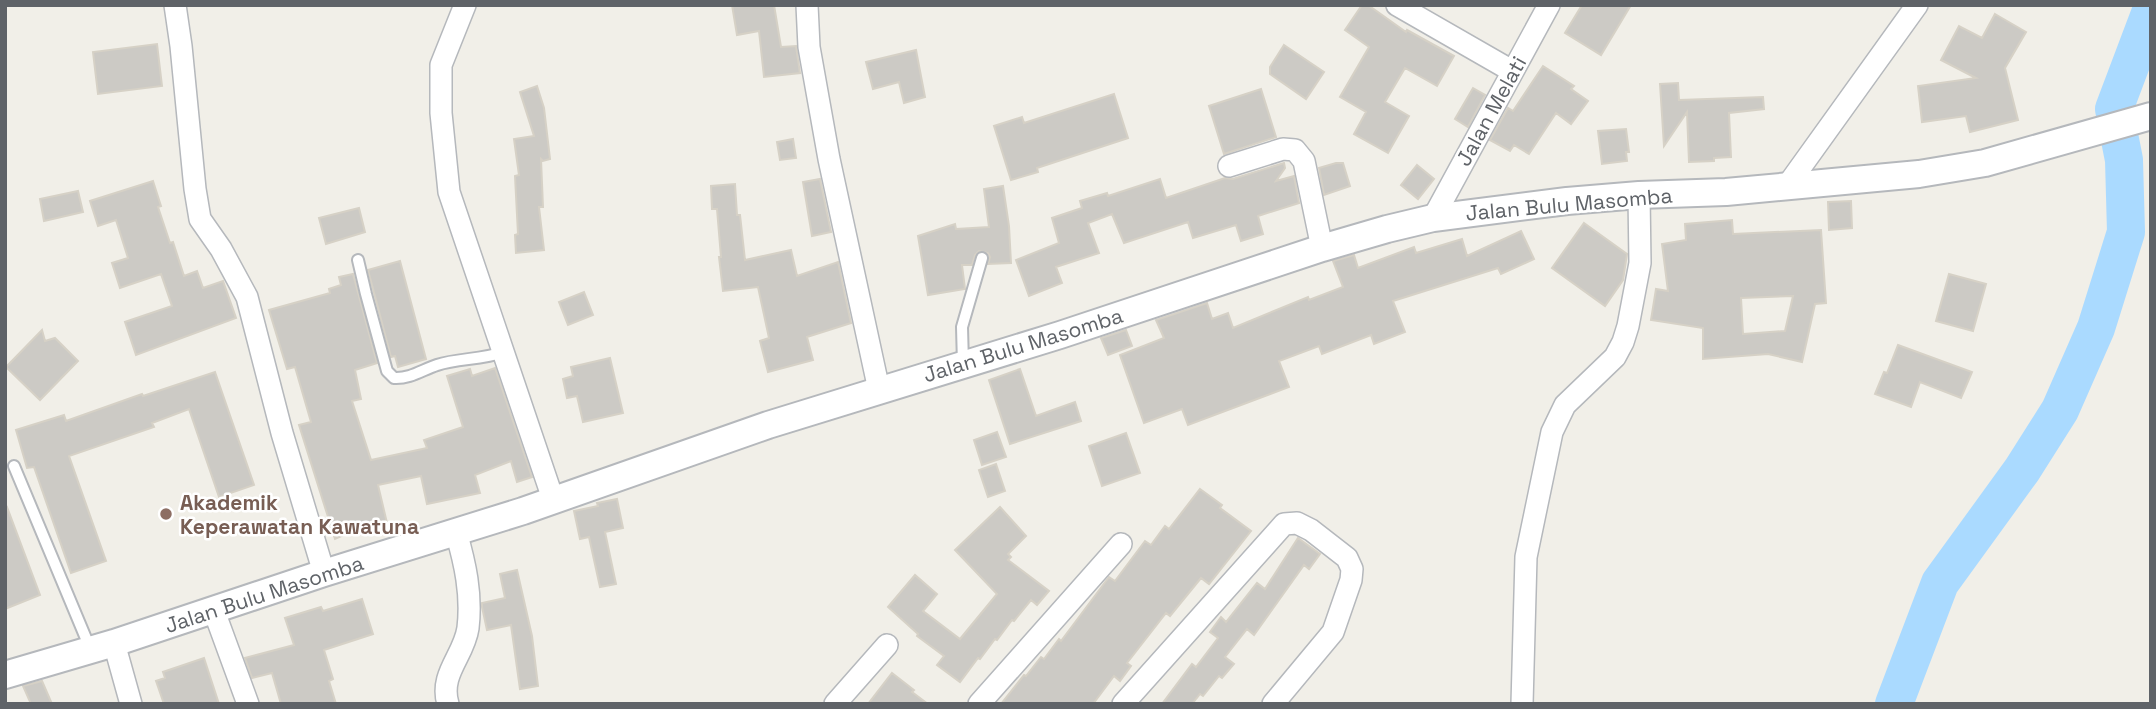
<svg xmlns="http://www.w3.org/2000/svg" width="2156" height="709" viewBox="0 0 2156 709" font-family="'Space Grotesk',sans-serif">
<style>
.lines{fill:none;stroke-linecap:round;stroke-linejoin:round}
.river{stroke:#aadaff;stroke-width:38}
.building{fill:#cccac5;stroke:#d6d1c6;stroke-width:2;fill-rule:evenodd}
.service-casing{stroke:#b5b8bc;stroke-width:14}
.minor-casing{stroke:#b5b8bc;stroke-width:24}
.tertiary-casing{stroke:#b5b8bc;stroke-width:30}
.service{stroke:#fff;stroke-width:10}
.minor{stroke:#fff;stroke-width:21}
.tertiary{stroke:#fff;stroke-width:26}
.education-dot{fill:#8d6e63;stroke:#fff;stroke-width:2.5}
.labels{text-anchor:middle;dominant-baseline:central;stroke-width:5;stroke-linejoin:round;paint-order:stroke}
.street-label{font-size:21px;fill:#5f6368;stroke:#fff}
.education-label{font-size:21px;font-weight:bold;fill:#785e54;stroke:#fff;text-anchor:start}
</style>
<rect width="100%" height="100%" fill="#f1efe8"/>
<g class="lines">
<path class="river" d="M 1894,704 L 1940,583 L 2022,470 L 2060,410 L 2096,328 L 2126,232 L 2124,160 L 2114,109 L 2151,11"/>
</g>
<path class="building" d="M 732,5 L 774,5 L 781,47 L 796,46 L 800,73 L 764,77 L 759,31 L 737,35 Z
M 1362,5 L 1368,5 L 1406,32 L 1407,30 L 1454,56 L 1437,86 L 1405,68 L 1385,102 L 1409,116 L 1388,153 L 1354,134 L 1366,112 L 1340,97 L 1369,47 L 1345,30 Z
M 1582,5 L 1631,5 L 1601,55 L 1565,33 Z
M 1995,14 L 2026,32 L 2005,68 L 2018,120 L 1970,132 L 1966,116 L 1922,122 L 1918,86 L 1976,78 L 1941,60 L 1959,26 L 1982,38 Z
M 157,44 L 162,86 L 98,94 L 93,52 Z
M 1284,45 L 1324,72 L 1306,99 L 1270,74 L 1270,67 Z
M 916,50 L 925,97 L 904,103 L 899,82 L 873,89 L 866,62 Z
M 1543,66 L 1574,86 L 1571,89 L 1588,101 L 1571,124 L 1556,113 L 1529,154 L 1514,145 L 1510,151 L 1490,140 L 1508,108 L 1513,111 Z
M 1678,83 L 1679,100 L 1763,97 L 1764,109 L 1729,113 L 1731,157 L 1714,158 L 1714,161 L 1689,162 L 1687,112 L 1664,146 L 1660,84 Z
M 537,86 L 544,108 L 550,159 L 543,161 L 541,159 L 543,207 L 539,207 L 544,250 L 516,253 L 515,235 L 518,234 L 515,176 L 519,175 L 514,139 L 534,136 L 520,92 Z
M 1473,88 L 1485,95 L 1468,127 L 1455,119 Z
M 1261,89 L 1276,137 L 1224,154 L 1209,106 Z
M 1114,94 L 1128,138 L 1037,168 L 1038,172 L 1011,180 L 994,126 L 1022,117 L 1024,123 Z
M 1626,129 L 1629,152 L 1626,152 L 1627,161 L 1602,164 L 1598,131 Z
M 793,139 L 796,158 L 780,160 L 777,142 Z
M 1284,163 L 1285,168 L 1276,181 L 1294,176 L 1299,203 L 1258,216 L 1263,234 L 1241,241 L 1236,225 L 1193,238 L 1188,222 L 1124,243 L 1112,214 L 1088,223 L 1099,253 L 1056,267 L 1062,283 L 1029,296 L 1016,260 L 1059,243 L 1052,218 L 1082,208 L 1080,201 L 1107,193 L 1108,196 L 1160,179 L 1166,198 L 1225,178 L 1233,179 Z
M 1336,163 L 1343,163 L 1350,186 L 1324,195 L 1319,168 Z
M 1417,165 L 1434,179 L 1418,199 L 1401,185 Z
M 820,179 L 831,232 L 812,236 L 803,182 Z
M 153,181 L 161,206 L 158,207 L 170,243 L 173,242 L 184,276 L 197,271 L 203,288 L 223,281 L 236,318 L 136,355 L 125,322 L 172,306 L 161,274 L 120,288 L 112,263 L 128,258 L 116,220 L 98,226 L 90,201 Z
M 735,184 L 737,215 L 740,215 L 745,260 L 791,250 L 797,276 L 838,262 L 851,323 L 807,337 L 813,360 L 768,372 L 760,341 L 769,338 L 758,287 L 723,291 L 719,257 L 721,257 L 717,209 L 712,209 L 711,186 Z
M 1003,186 L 1009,226 L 1011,263 L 988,264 L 990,257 L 988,253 L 979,251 L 975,255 L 972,265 L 962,265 L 965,289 L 928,295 L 918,236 L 955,224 L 956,229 L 989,227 L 984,189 Z
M 78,191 L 83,212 L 44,221 L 40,199 Z
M 1851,201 L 1852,228 L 1829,230 L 1828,202 Z
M 359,208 L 365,232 L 326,244 L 319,218 Z
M 1732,220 L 1733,234 L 1821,230 L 1826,303 L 1815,304 L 1802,362 L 1768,354 L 1703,359 L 1703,328 L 1651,320 L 1656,289 L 1668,291 L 1662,244 L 1686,240 L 1685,224 ZM 1793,296 L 1785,331 L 1743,334 L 1741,298 Z
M 1584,223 L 1627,254 L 1623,280 L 1605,306 L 1552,268 Z
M 1521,231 L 1534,259 L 1501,274 L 1498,268 L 1393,301 L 1405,332 L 1374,344 L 1371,335 L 1322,354 L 1319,346 L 1279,361 L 1289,387 L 1188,425 L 1182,409 L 1144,423 L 1120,355 L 1164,338 L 1156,320 L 1207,303 L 1212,319 L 1228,313 L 1233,328 L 1308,297 L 1309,300 L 1343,287 L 1333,261 L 1354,255 L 1358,268 L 1414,247 L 1416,253 L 1462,239 L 1467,256 Z
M 400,261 L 426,359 L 398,367 L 395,356 L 391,357 L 368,270 Z
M 353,274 L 377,363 L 355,370 L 361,399 L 352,401 L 371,460 L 427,448 L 424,440 L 463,427 L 447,376 L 470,369 L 472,376 L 495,368 L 532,477 L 517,482 L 511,461 L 475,475 L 480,493 L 427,504 L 421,476 L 378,485 L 387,523 L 353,531 L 335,539 L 299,425 L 311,422 L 295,367 L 287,369 L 269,310 L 330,293 L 329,289 L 341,285 L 339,277 Z
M 1949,274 L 1986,284 L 1973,331 L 1936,321 Z
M 584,292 L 593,315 L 568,325 L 559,302 Z
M 42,330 L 45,341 L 55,338 L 78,361 L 40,400 L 6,367 Z
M 1126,330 L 1132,346 L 1108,355 L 1101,338 Z
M 1898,345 L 1972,372 L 1961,398 L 1920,382 L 1911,407 L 1875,394 L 1884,372 L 1887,373 Z
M 610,358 L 623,413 L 583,422 L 577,396 L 567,398 L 563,379 L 573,376 L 571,367 Z
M 1020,369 L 1036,416 L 1075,402 L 1081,421 L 1010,444 L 989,380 Z
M 215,372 L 254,485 L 219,497 L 189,409 L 152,423 L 154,427 L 69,456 L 106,561 L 71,573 L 34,467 L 27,468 L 16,430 L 64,415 L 66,421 L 142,394 L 143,396 Z
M 997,432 L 1006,457 L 982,465 L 974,440 Z
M 1126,433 L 1140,473 L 1102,486 L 1089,446 Z
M 996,464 L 1005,491 L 988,497 L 979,470 Z
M 1200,489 L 1222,505 L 1220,508 L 1251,531 L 1209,584 L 1201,578 L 1170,616 L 1166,613 L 1127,663 L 1131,666 L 1120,681 L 1114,676 L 1093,704 L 1001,704 L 1024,675 L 1026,676 L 1041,657 L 1044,659 L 1059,639 L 1061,641 L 1109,577 L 1115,581 L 1145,541 L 1151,545 L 1165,526 L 1169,529 Z
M 617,499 L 623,528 L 605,532 L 616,584 L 600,587 L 589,537 L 580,539 L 574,511 L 598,506 L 597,503 Z
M 7,507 L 40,595 L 5,609 L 5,508 Z
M 1000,507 L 1026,536 L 1008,554 L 1011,557 L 1008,560 L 1049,591 L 1037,605 L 1031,600 L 1014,621 L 1012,620 L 997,640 L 995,639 L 980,659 L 978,658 L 960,682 L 937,665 L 944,656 L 917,636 L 918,634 L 888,607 L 915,575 L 937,594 L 923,611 L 960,639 L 997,594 L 955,550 Z
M 1298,538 L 1320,554 L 1309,569 L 1304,565 L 1254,635 L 1247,629 L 1225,657 L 1234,664 L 1222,678 L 1219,676 L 1203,696 L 1200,694 L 1192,704 L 1162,704 L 1192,664 L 1196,667 L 1218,638 L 1210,632 L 1221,617 L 1226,622 L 1257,583 L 1265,589 Z
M 517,570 L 532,636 L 538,686 L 520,689 L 511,625 L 487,630 L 482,607 L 482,603 L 505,598 L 500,574 Z
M 362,599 L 373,634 L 324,650 L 333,679 L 329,681 L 336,704 L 281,704 L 272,673 L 252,678 L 245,658 L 294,645 L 285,618 L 321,607 L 323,611 Z
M 204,658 L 219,704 L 164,704 L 156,681 L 165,678 L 163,672 Z
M 892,673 L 914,690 L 912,692 L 928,704 L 868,704 Z
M 42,681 L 52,704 L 31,704 L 23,686 Z"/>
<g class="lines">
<g class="service-casing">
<path id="service" d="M 358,260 L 366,294 L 387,371 L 394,378 C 410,379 422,370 437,365 C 458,358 482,360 503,352
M 963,364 L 962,327 L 982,258
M 14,466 L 90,648"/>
</g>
<g class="minor-casing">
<path id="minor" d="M 175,5 L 181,46 L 195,189 L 200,219 L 221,249 L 247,297 L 282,433 L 324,573
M 465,5 L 441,65 L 441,113 L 449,192 L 553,499
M 807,5 L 809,47 L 829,159 L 879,390
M 1397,5 L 1512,71
M 1229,166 L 1283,149 L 1295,150 L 1304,161 L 1322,248
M 1787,186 L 1917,5
M 1433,218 L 1549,5
M 214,611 L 248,704
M 114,643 L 131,704
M 448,704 C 439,674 464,656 468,628 C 472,594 465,563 456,532
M 835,704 L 887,645
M 979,704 L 1121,544
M 1123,704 L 1284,524 L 1297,523 L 1311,530 L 1347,558 L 1352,569 L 1351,580 L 1333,632 L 1273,704
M 1522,704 L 1526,557 L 1552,432 L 1565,405 L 1615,357 L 1623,342 L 1628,326 L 1640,263 L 1639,195"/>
</g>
<g class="tertiary-casing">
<path id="tertiary" d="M 5,675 L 114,643 L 324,573 L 523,511 L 768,425 L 1060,335 L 1322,248 L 1387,229 L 1433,218 L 1567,201 L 1639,195 L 1726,192 L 1919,174 L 1985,163 L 2151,116"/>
</g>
<use href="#service" class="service"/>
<use href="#minor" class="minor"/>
<use href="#tertiary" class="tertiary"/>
</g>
<circle class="education-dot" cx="166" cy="514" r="7"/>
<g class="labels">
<g class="street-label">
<text transform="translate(1491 111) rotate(-61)">Jalan Melati</text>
<text transform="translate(1569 204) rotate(-5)">Jalan Bulu Masomba</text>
<text transform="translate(1023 345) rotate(-17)">Jalan Bulu Masomba</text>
<text transform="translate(264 594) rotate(-18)">Jalan Bulu Masomba</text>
</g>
<g class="education-label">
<text x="180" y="502">Akademik<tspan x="180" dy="24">Keperawatan Kawatuna</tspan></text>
</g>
</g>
<rect width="2156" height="709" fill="none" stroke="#5f6368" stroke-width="14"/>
</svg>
